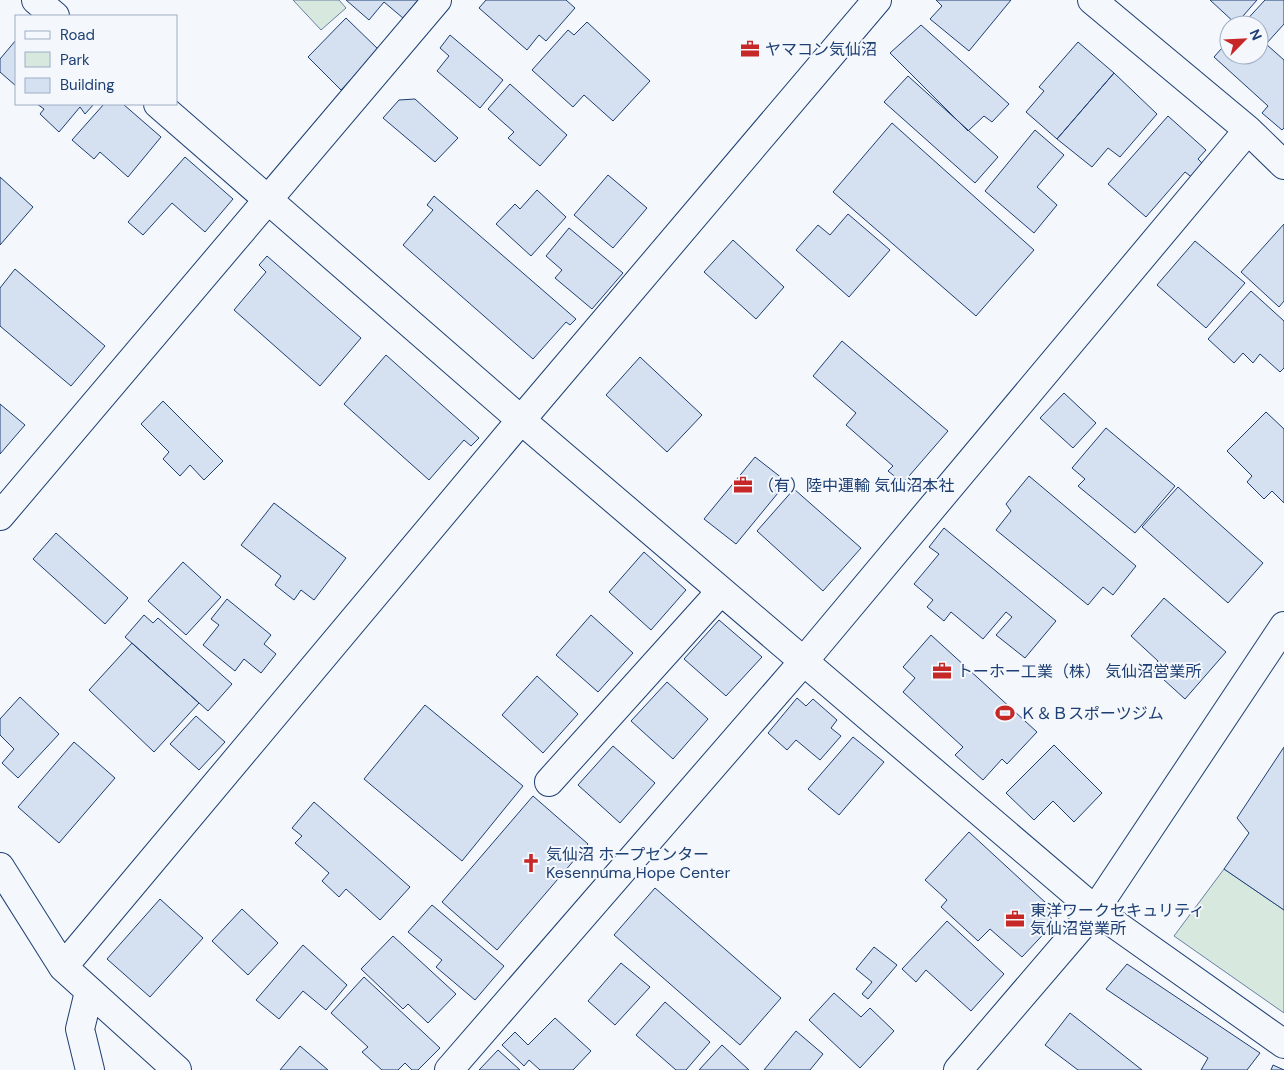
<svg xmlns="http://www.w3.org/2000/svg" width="1284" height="1070" viewBox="0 0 1284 1070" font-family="'DM Sans','Noto Sans JP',sans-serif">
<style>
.green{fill:#d7e8df;stroke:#687fa3}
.building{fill:#d5e0f0;stroke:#1d3f73}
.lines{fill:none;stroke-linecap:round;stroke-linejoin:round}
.minor-casing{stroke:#1d3f73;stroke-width:30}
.minor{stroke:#f4f7fb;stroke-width:28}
.labels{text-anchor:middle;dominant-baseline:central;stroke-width:4;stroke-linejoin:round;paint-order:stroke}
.poi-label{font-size:16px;fill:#1d3f73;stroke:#f4f7fb;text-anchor:start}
</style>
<rect width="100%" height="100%" fill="#f4f7fb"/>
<path class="green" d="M 293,0 L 339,0 L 346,8 L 321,30 Z
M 1224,869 L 1284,910 L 1284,1013 L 1174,936 Z"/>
<path class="building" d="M 346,0 L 418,0 L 403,18 L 384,2 L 369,20 Z
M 486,0 L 566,0 L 575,8 L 546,41 L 539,35 L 527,50 L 479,8 Z
M 936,0 L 1011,0 L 969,51 L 930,19 L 942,6 Z
M 1210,0 L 1257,0 L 1236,24 Z
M 1265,0 L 1284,0 L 1284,24 L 1266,44 L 1284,60 L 1284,128 L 1282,130 L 1262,113 L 1268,106 L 1214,57 L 1229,40 L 1229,55 L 1259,55 L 1259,25 L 1242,25 Z
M 346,18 L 379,50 L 341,90 L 308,57 Z
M 587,22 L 650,81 L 613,121 L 584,95 L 573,107 L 532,70 L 568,30 L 574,35 Z
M 921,25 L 1009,104 L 992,122 L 984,116 L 968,131 L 890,53 Z
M 450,35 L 503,80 L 480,108 L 437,71 L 449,56 L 440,48 Z
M 16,40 L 16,86 L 0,72 L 0,59 Z
M 1078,42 L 1114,73 L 1057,139 L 1026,112 L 1044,91 L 1039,87 Z
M 1114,73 L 1157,114 L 1120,157 L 1108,148 L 1092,167 L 1057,139 Z
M 908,76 L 998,157 L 975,183 L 884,102 Z
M 510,84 L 567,135 L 540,166 L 508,138 L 514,132 L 488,109 Z
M 415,99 L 458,138 L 435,162 L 383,118 L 399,100 Z
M 37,104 L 94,104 L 85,114 L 80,107 L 59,132 L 40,114 L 44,109 Z
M 104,104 L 123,104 L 161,137 L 128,177 L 100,152 L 94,159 L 72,140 Z
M 1168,116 L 1206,150 L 1198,159 L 1205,166 L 1194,179 L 1185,172 L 1146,217 L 1108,184 Z
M 892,123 L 1034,250 L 976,316 L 833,192 Z
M 1035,130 L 1064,155 L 1037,187 L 1057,205 L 1034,233 L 985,191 Z
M 185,157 L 233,199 L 205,232 L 172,203 L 143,235 L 128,222 Z
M 608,175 L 647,208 L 613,248 L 574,215 Z
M 0,177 L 33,207 L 0,245 Z
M 537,190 L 566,217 L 531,256 L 496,224 L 515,204 L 520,209 Z
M 434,196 L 576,319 L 570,325 L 566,322 L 533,359 L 403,245 L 433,210 L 427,205 Z
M 848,214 L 890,250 L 849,297 L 796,250 L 818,225 L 830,235 Z
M 1284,224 L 1284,301 L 1279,307 L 1241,272 Z
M 569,228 L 623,273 L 592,309 L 555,278 L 562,270 L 546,256 Z
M 733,240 L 784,287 L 756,319 L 704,272 Z
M 1195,241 L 1245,283 L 1206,328 L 1157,285 Z
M 267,256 L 361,338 L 320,386 L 234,310 L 266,272 L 259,265 Z
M 15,269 L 105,346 L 71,386 L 0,326 L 0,288 Z
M 1251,291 L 1284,321 L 1284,368 L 1280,372 L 1260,354 L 1253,363 L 1243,353 L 1234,363 L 1208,339 Z
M 842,341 L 948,431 L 903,483 L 888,471 L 893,466 L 846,425 L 856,413 L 813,376 Z
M 386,355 L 479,438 L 471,446 L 464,440 L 429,480 L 344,404 Z
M 640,357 L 702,415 L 667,452 L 606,395 Z
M 1064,393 L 1096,423 L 1073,448 L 1040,418 Z
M 163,401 L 223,461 L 204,480 L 190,465 L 180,476 L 163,459 L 169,452 L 141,424 Z
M 0,404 L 25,425 L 0,454 Z
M 1266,412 L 1284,429 L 1284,503 L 1272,491 L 1264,499 L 1247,482 L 1252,476 L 1227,451 Z
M 1106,428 L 1175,486 L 1135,533 L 1078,486 L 1085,479 L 1072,468 Z
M 755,457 L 787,482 L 736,544 L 704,519 Z
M 1029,476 L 1136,566 L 1113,595 L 1103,587 L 1088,605 L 996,530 L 1011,511 L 1006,504 Z
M 1178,487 L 1263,563 L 1228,603 L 1142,527 Z
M 794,489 L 861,548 L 823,591 L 757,531 Z
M 274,503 L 346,558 L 314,600 L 301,590 L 294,600 L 275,585 L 281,576 L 241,545 Z
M 944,528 L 1056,621 L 1025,658 L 996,635 L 1012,617 L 1006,612 L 983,639 L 951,612 L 944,621 L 927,607 L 933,600 L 914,584 L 939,554 L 929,547 Z
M 56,533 L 128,598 L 105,624 L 33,559 Z
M 644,552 L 686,590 L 651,630 L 609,592 Z
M 183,562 L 221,597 L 186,635 L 148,601 Z
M 1164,598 L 1226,652 L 1185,699 L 1152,669 L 1158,661 L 1131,636 Z
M 227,599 L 271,635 L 264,644 L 276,654 L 261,673 L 244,659 L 235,671 L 203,645 L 219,625 L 211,619 Z
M 144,615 L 153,623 L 158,618 L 232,684 L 208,711 L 125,637 Z
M 591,615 L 633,653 L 598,692 L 556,655 Z
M 719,620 L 762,657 L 726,696 L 684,659 Z
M 931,635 L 1037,732 L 1007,764 L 1002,759 L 983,780 L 955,755 L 963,747 L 903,692 L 915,678 L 903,667 Z
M 132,643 L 199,703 L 154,752 L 89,690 Z
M 537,676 L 578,714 L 543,753 L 502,715 Z
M 667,682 L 708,719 L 673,759 L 631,721 Z
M 20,697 L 59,734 L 18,778 L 2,763 L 14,749 L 0,735 L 0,719 Z
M 797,698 L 806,706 L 813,699 L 837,720 L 831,728 L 841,736 L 820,760 L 796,740 L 787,750 L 768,733 Z
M 425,705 L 523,786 L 462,861 L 364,779 Z
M 196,716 L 225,742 L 199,770 L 170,744 Z
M 853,737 L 884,762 L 839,815 L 808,789 Z
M 74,742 L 115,778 L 59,843 L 18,807 Z
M 1054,745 L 1102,793 L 1074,822 L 1053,801 L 1034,820 L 1006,793 Z
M 613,746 L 655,783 L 620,823 L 578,785 Z
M 1284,747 L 1284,910 L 1224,869 L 1249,833 L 1237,818 Z
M 533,796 L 588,844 L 497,950 L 442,902 Z
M 314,802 L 410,887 L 380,920 L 346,889 L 339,897 L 322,881 L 329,873 L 295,843 L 302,836 L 292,828 Z
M 969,832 L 1046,903 L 1053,924 L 1022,957 L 990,929 L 978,941 L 941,907 L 947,900 L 925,880 Z
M 655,888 L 781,998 L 740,1045 L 614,935 Z
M 160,899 L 203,938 L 150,997 L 107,959 Z
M 432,905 L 504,966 L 475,1000 L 436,967 L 442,960 L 408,932 Z
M 242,909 L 278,943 L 248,975 L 212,941 Z
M 947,921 L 1004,974 L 971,1011 L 926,970 L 916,982 L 902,969 Z
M 393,936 L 456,994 L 428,1023 L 408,1004 L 403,1009 L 361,969 Z
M 303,945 L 347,985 L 326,1010 L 303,991 L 279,1019 L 256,1000 Z
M 874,947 L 897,965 L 868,999 L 862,994 L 872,982 L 856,969 Z
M 621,963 L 650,987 L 615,1025 L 588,1001 Z
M 1127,964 L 1260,1053 L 1247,1070 L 1201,1070 L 1208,1058 L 1106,989 Z
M 364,977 L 440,1048 L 418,1070 L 412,1070 L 405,1063 L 398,1070 L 382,1070 L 362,1052 L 368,1047 L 331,1013 Z
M 834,993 L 861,1017 L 870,1008 L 894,1031 L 860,1068 L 809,1020 Z
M 665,1002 L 710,1042 L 686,1070 L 676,1070 L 636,1035 Z
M 1070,1013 L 1142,1070 L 1078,1070 L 1045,1045 Z
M 555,1018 L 591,1051 L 573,1070 L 540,1070 L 529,1060 L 524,1066 L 502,1045 L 515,1032 L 528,1045 Z
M 796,1031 L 823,1054 L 810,1070 L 764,1070 Z
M 722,1045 L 749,1070 L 699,1070 Z
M 300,1046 L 328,1070 L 280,1070 Z
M 498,1050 L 520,1070 L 479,1070 Z
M 1273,1065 L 1284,1070 L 1271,1070 Z"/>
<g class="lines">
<g class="minor-casing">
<path id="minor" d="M 36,0 L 55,16
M 1092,0 L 1248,130 L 1284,165
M 158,104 L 521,420 L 1095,910 L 1284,1044
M 0,516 L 437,0
M 549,782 L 721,591
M 0,867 L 63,967 L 177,1070
M 63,967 L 521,420 L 877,0
M 89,992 L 80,1029 L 90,1070
M 449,1070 L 803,662 L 1248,130
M 958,1070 L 1095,910 L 1284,626"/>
</g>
<use href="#minor" class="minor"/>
</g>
<defs>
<g id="office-bare" transform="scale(1.5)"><path d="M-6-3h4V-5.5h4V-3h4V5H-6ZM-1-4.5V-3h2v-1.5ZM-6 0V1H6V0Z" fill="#c62828" stroke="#f4f7fb" stroke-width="2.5" paint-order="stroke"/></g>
<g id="stadium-bare" transform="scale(1.5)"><path d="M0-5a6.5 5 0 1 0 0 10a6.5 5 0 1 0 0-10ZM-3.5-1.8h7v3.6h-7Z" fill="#c62828" stroke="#f4f7fb" stroke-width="2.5" paint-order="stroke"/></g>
<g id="church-bare" transform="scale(1.5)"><path d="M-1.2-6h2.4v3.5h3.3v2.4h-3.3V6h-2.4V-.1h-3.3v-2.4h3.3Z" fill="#c62828" stroke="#f4f7fb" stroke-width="2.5" paint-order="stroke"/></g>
</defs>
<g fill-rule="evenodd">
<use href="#office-bare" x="750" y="49"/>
<use href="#office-bare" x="743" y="485"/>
<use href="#office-bare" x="942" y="671"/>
<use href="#stadium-bare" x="1005" y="713"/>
<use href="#church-bare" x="531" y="863"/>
<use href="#office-bare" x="1015" y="919"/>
</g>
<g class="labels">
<g class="poi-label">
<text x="765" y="49">ヤマコン気仙沼</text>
<text x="758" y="485">（有）陸中運輸 気仙沼本社</text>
<text x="957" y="671">トーホー工業（株） 気仙沼営業所</text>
<text x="1020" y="713">Ｋ＆Ｂスポーツジム</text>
<text x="546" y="854">気仙沼 ホープセンター<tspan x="546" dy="18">Kesennuma Hope Center</tspan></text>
<text x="1030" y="910">東洋ワークセキュリティ<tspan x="1030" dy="18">気仙沼営業所</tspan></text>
</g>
</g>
<rect x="15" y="15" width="162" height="90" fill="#f4f7fb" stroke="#9eadc5"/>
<rect x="25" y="31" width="25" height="8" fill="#f4f7fb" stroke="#9eadc5"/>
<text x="60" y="40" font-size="15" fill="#1d3f73">Road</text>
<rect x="25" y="52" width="25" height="15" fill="#d7e8df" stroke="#9eadc5"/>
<text x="60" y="65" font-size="15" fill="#1d3f73">Park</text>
<rect x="25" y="78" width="25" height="15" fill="#d5e0f0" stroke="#9eadc5"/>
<text x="60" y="90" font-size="15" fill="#1d3f73">Building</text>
<g transform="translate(1244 40) rotate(66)"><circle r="24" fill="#f4f7fb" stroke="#9eadc5"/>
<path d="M0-4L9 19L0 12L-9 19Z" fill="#c62828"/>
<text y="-8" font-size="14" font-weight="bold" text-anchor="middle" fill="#1d3f73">N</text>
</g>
</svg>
